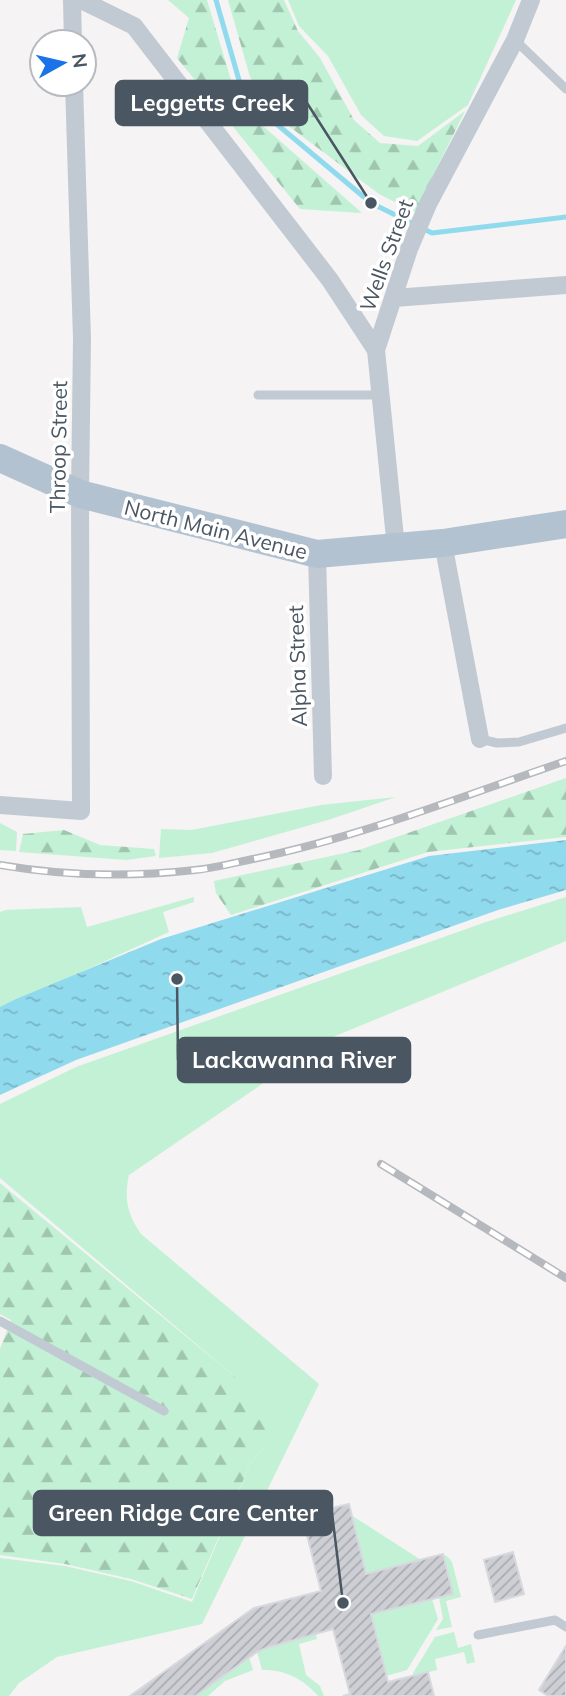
<svg xmlns="http://www.w3.org/2000/svg" width="566" height="1696" viewBox="0 0 566 1696" font-family="Mulish,sans-serif">
<style>
.green{fill:#c3f1d5}
.forest{fill:url(#forest-firs)}
.water{fill:url(#water-ripples)}
.lines{fill:none;stroke-linecap:round;stroke-linejoin:round}
.stream{stroke:#90daee;stroke-width:5}
.building{fill:url(#building-hatch);stroke:#d7d9de;stroke-width:2}
.service{stroke:#c1cad2;stroke-width:9}
.minor{stroke:#c1cad2;stroke-width:18}
.primary{stroke:#b3c2d1;stroke-width:28}
.rail-casing{stroke:#b5b8bd;stroke-width:8}
.rail{stroke:#fff;stroke-width:5;stroke-dasharray:16;stroke-linecap:butt}
.labels{text-anchor:middle;dominant-baseline:central;stroke-width:7;stroke-linejoin:round;paint-order:stroke}
.street-label{font-size:21px;fill:#4a5661;stroke:#fff}
.leader{fill:none;stroke:#4a5661;stroke-width:2.5}
.callout-dot{fill:#4a5661;stroke:#fff;stroke-width:2.5}
.callout{fill:#4a5661;stroke:#4a5661;stroke-width:2.5}
.callout-label{font-size:23px;text-anchor:middle;font-weight:bold;fill:#fff}
</style>
<defs>
<pattern id="forest-firs" width="22" height="20" patternUnits="userSpaceOnUse" patternTransform="scale(1.75)"><rect width="22" height="20" fill="#c3f1d5"/><path d="M5 1l3.5 6h-7zM16 11l3.5 6h-7z" fill="#a0c6b0"/></pattern>
<pattern id="water-ripples" width="26" height="14" patternUnits="userSpaceOnUse" patternTransform="scale(1.75)"><rect width="26" height="14" fill="#90daee"/><path d="M2 4q2-2 4 0t4 0M15 11q2-2 4 0t4 0" fill="none" stroke="#78b4c4"/></pattern>
<pattern id="building-hatch" width="6" height="6" patternUnits="userSpaceOnUse" patternTransform="scale(1.75)"><rect width="6" height="6" fill="#cdcfd5"/><path d="M-1 1l2-2M0 6l6-6M5 7l2-2" fill="none" stroke="#a8abb0"/></pattern>
</defs>
<rect width="100%" height="100%" fill="#f5f3f3"/>
<path class="green" d="M 288,0 L 516,0 L 468,105 L 417,141 L 384,136 L 361,115 L 328,56 L 299,26 Z
M 396,797 L 328,820 L 212,853 L 159,858 L 161,829 L 192,830 L 321,805 Z
M 0,823 L 17,832 L 16,851 L 0,850 Z
M 194,897 L 194,902 L 163,912 L 169,932 L 0,1009 L 0,912 L 6,910 L 81,907 L 87,927 Z
M 566,897 L 566,941 L 328,1039 L 129,1175 C 124,1198 127,1214 141,1234 L 319,1384 L 202,1624 L 57,1657 L 19,1683 L 9,1696 L 0,1696 L 0,1558 L 65,1566 L 131,1581 L 192,1602 L 251,1462 L 264,1448 L 234,1376 L 0,1178 L 0,1104 L 76,1067 L 486,922 Z
M 351,1515 L 421,1560 L 366,1574 Z
M 443,1554 L 448,1557 L 452,1562 L 461,1597 L 446,1601 L 452,1627 L 436,1630 L 443,1619 L 439,1597 Z
M 432,1599 L 438,1619 L 407,1670 L 386,1676 L 371,1614 Z
M 454,1632 L 458,1648 L 471,1644 L 475,1662 L 467,1664 L 464,1652 L 435,1659 L 437,1670 L 413,1676 L 413,1673 L 435,1637 Z
M 316,1634 L 317,1639 L 299,1644 L 306,1675 L 320,1686 L 324,1696 L 318,1696 C 304,1679 284,1669 262,1670 L 257,1652 L 266,1648 Z
M 249,1657 L 253,1670 L 225,1681 L 208,1696 L 195,1696 Z"/>
<path class="forest" d="M 168,0 L 207,0 L 234,90 L 255,119 L 362,213 L 300,209 L 177,58 L 189,18 Z
M 228,0 L 284,0 L 298,31 L 320,58 L 354,120 L 380,143 L 418,146 L 465,111 L 415,212 L 379,194 L 278,118 L 250,77 Z
M 566,778 L 566,837 L 428,852 L 231,915 L 216,893 L 214,881 L 359,850 Z
M 64,830 L 100,845 L 154,849 L 156,856 L 126,860 L 19,852 L 23,834 Z
M 0,1183 L 234,1376 L 256,1402 L 267,1426 L 264,1448 L 251,1462 L 192,1599 L 131,1579 L 65,1564 L 0,1555 L 0,1349 L 11,1320 L 0,1314 Z"/>
<path class="water" d="M 566,840 L 566,890 L 498,910 L 76,1060 L 0,1095 L 0,1007 L 16,999 L 161,939 L 429,856 Z"/>
<g class="lines">
<path class="stream" d="M 216,0 L 239,80 L 267,116 L 371,203 L 432,233 L 566,217"/>
</g>
<path class="building" d="M 349,1504 L 366,1574 L 443,1554 L 453,1594 L 371,1614 L 388,1682 L 428,1672 L 434,1696 L 343,1696 L 350,1694 L 333,1629 L 266,1648 L 257,1652 L 195,1696 L 130,1696 L 254,1608 L 321,1591 L 302,1515 Z
M 513,1552 L 524,1594 L 495,1602 L 484,1560 Z
M 566,1646 L 566,1696 L 548,1696 L 539,1690 Z"/>
<g class="lines">
<path class="service" d="M 515,40 L 566,89
M 258,395 L 380,395
M 480,739 L 497,743 L 519,742 L 566,728
M 0,1321 L 164,1411
M 478,1635 L 555,1620 L 566,1627"/>
<path class="minor" d="M 72,0 L 73,42
M 81,0 L 134,26 L 330,280 L 376,350
M 394,298 L 566,285
M 443,543 L 480,739
M 396,548 L 376,350 L 409,249 L 428,204 L 515,40 L 531,0
M 317,554 L 323,776
M 0,805 L 81,811 L 80,494 L 82,339 L 74,84"/>
<path class="primary" d="M 0,458 L 80,494 L 317,554 L 443,543 L 566,524"/>
<g class="rail-casing">
<path id="rail" d="M 0,865 C 64,876 131,877 195,870 C 215,868 234,863 253,859 C 360,837 463,796 566,761
M 381,1164 L 566,1278"/>
</g>
<use href="#rail" class="rail"/>
</g>
<g class="labels">
<g class="street-label">
<text transform="translate(386 255) rotate(-70)">Wells Street</text>
<text transform="translate(58 447) rotate(-89)">Throop Street</text>
<text transform="translate(216 529) rotate(14)">North Main Avenue</text>
<text transform="translate(297 666) rotate(-92)">Alpha Street</text>
</g>
</g>
<path class="leader" d="M371 203L307 103M177 979L178 1060M343 1603L332 1513"/>
<g class="callout-dot">
<circle cx="371" cy="203" r="7"/>
<circle cx="177" cy="979" r="7"/>
<circle cx="343" cy="1603" r="7"/>
</g>
<g class="callout">
<rect x="116" y="81" width="191" height="44" rx="7"/>
<rect x="178" y="1038" width="232" height="44" rx="7"/>
<rect x="34" y="1491" width="298" height="44" rx="7"/>
</g>
<g class="callout-label">
<text x="212" y="111">Leggetts Creek</text>
<text x="294" y="1068">Lackawanna River</text>
<text x="183" y="1521">Green Ridge Care Center</text>
</g>
<g transform="translate(63 63) rotate(82)"><circle r="33" fill="#ffffff" stroke="#b7bbc0" stroke-width="2"/>
<path d="M0-5L12 26L0 18L-12 26Z" fill="#1a73e8"/>
<text y="-10" font-size="19" font-weight="bold" text-anchor="middle" fill="#4a5661">N</text>
</g>
</svg>
